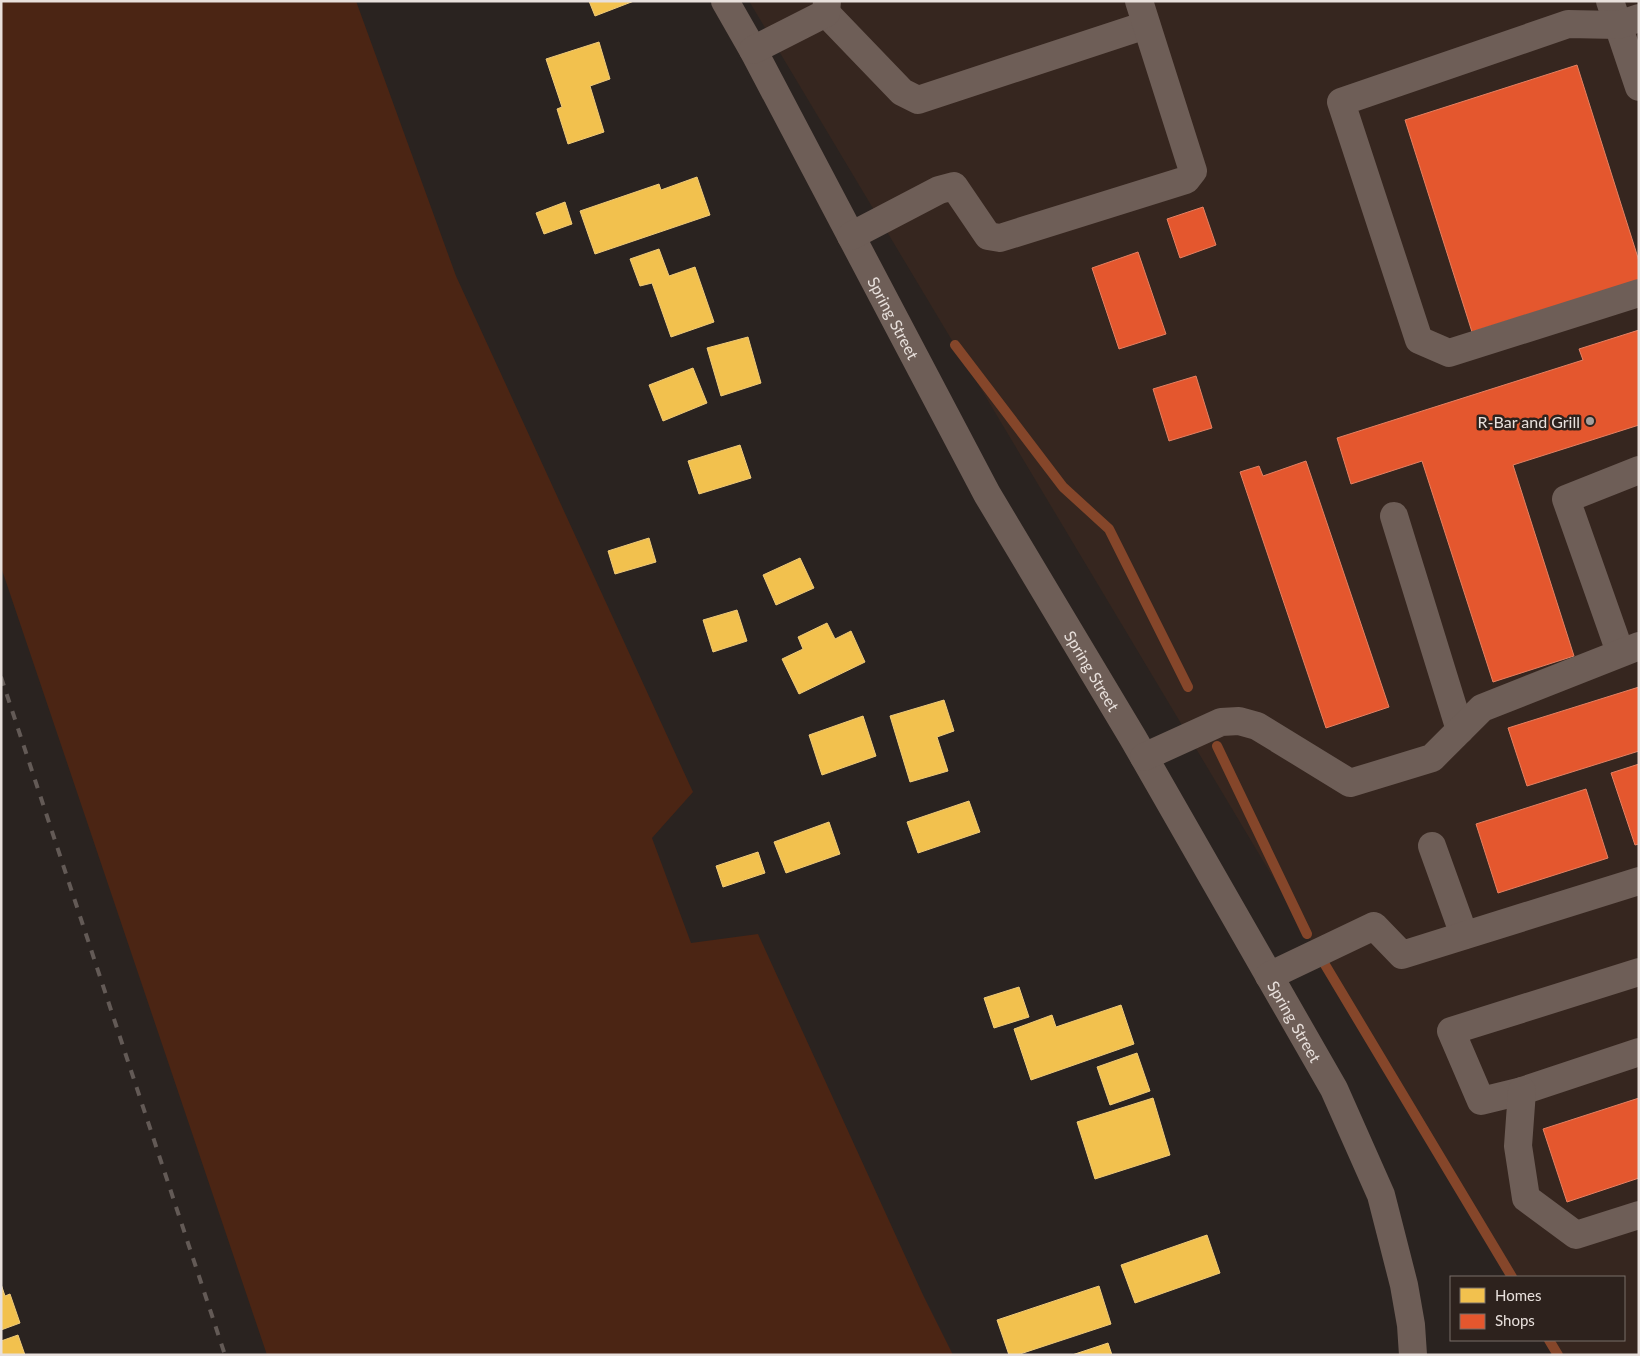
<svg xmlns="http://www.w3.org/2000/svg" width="1640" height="1356" viewBox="0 0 1640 1356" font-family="Lato,sans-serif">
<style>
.built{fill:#36261f}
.green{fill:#4b2514}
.homes{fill:#f2c14e;stroke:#efca79}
.shops{fill:#e4572e;stroke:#e58062}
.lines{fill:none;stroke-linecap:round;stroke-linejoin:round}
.stream{stroke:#85462a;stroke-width:10}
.minor{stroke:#6e5e57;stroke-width:28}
.rail{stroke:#635a56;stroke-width:4;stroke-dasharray:9 9;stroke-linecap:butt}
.poi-dot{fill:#a69e9a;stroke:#2d221d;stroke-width:2}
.labels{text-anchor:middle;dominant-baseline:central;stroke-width:5;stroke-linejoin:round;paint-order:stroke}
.street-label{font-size:16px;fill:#e8e0dc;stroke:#2d221d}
.poi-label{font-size:16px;fill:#e8e0dc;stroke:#2d221d;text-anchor:end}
</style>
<rect width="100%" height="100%" fill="#2a2320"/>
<path class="built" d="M 749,1 L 1639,1 L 1639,1355 L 1558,1355 L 1549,1340 L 1624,1340 L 1624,1277 L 1512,1277 Z"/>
<path class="green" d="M 1,1 L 356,1 L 456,276 L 693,792 L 652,838 L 691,943 L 758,934 L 923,1295 L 953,1355 L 267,1355 L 1,567 Z"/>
<path class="homes" d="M 589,1 L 634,1 L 595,16 Z
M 599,42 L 610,79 L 590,86 L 604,132 L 568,144 L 557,109 L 562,107 L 546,59 Z
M 697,177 L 710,215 L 595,254 L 580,211 L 659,184 L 661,190 Z
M 565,202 L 572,224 L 544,234 L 536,213 Z
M 659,249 L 669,276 L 695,267 L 714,322 L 671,337 L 652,283 L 640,286 L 630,259 Z
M 748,337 L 761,383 L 721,396 L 707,348 Z
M 693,368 L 707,403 L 663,421 L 649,385 Z
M 740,445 L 751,478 L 699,494 L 688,461 Z
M 649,538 L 656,562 L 615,574 L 608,551 Z
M 800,558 L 814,588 L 776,605 L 763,575 Z
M 737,610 L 747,641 L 713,652 L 703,620 Z
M 827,623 L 835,639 L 851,631 L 865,662 L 799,694 L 782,659 L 803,649 L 798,637 Z
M 944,700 L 954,731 L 937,737 L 948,771 L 910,782 L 890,716 Z
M 863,716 L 876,756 L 822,775 L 809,735 Z
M 969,801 L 980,832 L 918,853 L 907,822 Z
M 829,822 L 840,854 L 786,873 L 774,842 Z
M 758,852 L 765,873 L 723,887 L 716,866 Z
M 1019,987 L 1029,1017 L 994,1028 L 984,998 Z
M 1121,1005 L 1134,1044 L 1031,1080 L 1014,1029 L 1052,1015 L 1056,1027 Z
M 1137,1053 L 1150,1091 L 1110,1105 L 1097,1067 Z
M 1153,1098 L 1170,1155 L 1095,1179 L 1077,1122 Z
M 1207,1235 L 1220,1273 L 1135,1303 L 1121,1265 Z
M 1,1284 L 5,1296 L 10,1294 L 20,1323 L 1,1330 Z
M 1099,1286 L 1111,1324 L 1017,1355 L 1009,1355 L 997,1320 Z
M 18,1335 L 25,1355 L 1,1355 L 1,1341 Z
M 1108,1343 L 1112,1355 L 1072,1355 Z"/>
<path class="shops" d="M 1577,65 L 1639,261 L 1639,280 L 1472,332 L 1405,120 Z
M 1203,207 L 1216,245 L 1180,258 L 1167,219 Z
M 1138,252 L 1166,334 L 1119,349 L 1092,268 Z
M 1639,330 L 1639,425 L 1513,465 L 1574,656 L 1493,682 L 1422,461 L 1351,484 L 1337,438 L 1583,360 L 1579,349 Z
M 1196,376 L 1212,428 L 1169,441 L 1153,389 Z
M 1306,461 L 1389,707 L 1326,728 L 1240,472 L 1259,466 L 1263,476 Z
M 1639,687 L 1639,751 L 1527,786 L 1508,728 Z
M 1639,764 L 1639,844 L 1635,845 L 1611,773 Z
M 1586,789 L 1608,858 L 1498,893 L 1476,824 Z
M 1639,1098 L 1639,1178 L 1567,1202 L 1543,1129 Z"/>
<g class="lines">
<path class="stream" d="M 955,345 L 1063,487 L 1109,529 L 1188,687
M 1217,746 L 1307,934
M 1324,963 L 1512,1277
M 1549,1340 L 1558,1355"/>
<g class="minor">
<path id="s1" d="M 725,1 L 753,50 L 987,494 L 1133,738 L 1334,1089 L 1381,1195 L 1404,1285 L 1411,1325 L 1413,1355"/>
<path d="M 1610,1 L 1639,87"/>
<path d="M 826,13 L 902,92 L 918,100 L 1146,25"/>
<path d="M 1639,18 L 1618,25 L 1568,24 L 1341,102 L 1419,340 L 1449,353 L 1639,293"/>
<path d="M 753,50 L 826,13 L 827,1"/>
<path d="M 851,236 L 939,190 L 954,186 L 988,236 L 1000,238 L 1186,180 L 1193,171 L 1139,1"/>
<path d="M 1394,516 L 1460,730"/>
<path d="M 1620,652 L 1566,499 L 1639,470"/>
<path d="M 1144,757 L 1221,722 L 1239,721 L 1257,726 L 1350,783 L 1432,758 L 1482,708 L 1639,646"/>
<path d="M 1432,846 L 1464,935"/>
<path d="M 1639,972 L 1451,1031 L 1481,1101 L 1522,1091 L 1639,1052"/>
<path d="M 1269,976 L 1374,926 L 1402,955 L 1639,881"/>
<path d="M 1522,1091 L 1518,1146 L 1526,1198 L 1576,1235 L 1639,1215"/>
</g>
<path class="rail" d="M 1,677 L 225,1355"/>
</g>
<circle class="poi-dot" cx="1590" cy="421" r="5"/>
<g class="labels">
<g class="street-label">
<text stroke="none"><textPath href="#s1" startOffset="359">Spring Street</textPath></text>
<text stroke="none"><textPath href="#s1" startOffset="764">Spring Street</textPath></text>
<text stroke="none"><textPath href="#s1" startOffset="1169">Spring Street</textPath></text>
</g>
<g class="poi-label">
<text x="1580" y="421">R-Bar and Grill</text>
</g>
</g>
<rect width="1640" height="1356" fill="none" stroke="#e8e0dc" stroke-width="5"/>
<rect x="1450" y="1276" width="175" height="65" fill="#2d221d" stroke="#786e69"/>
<rect x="1460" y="1288" width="25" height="15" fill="#f2c14e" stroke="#786e69"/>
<text x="1495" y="1301" font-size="15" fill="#e8e0dc">Homes</text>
<rect x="1460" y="1314" width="25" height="15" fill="#e4572e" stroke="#786e69"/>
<text x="1495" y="1326" font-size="15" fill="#e8e0dc">Shops</text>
</svg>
